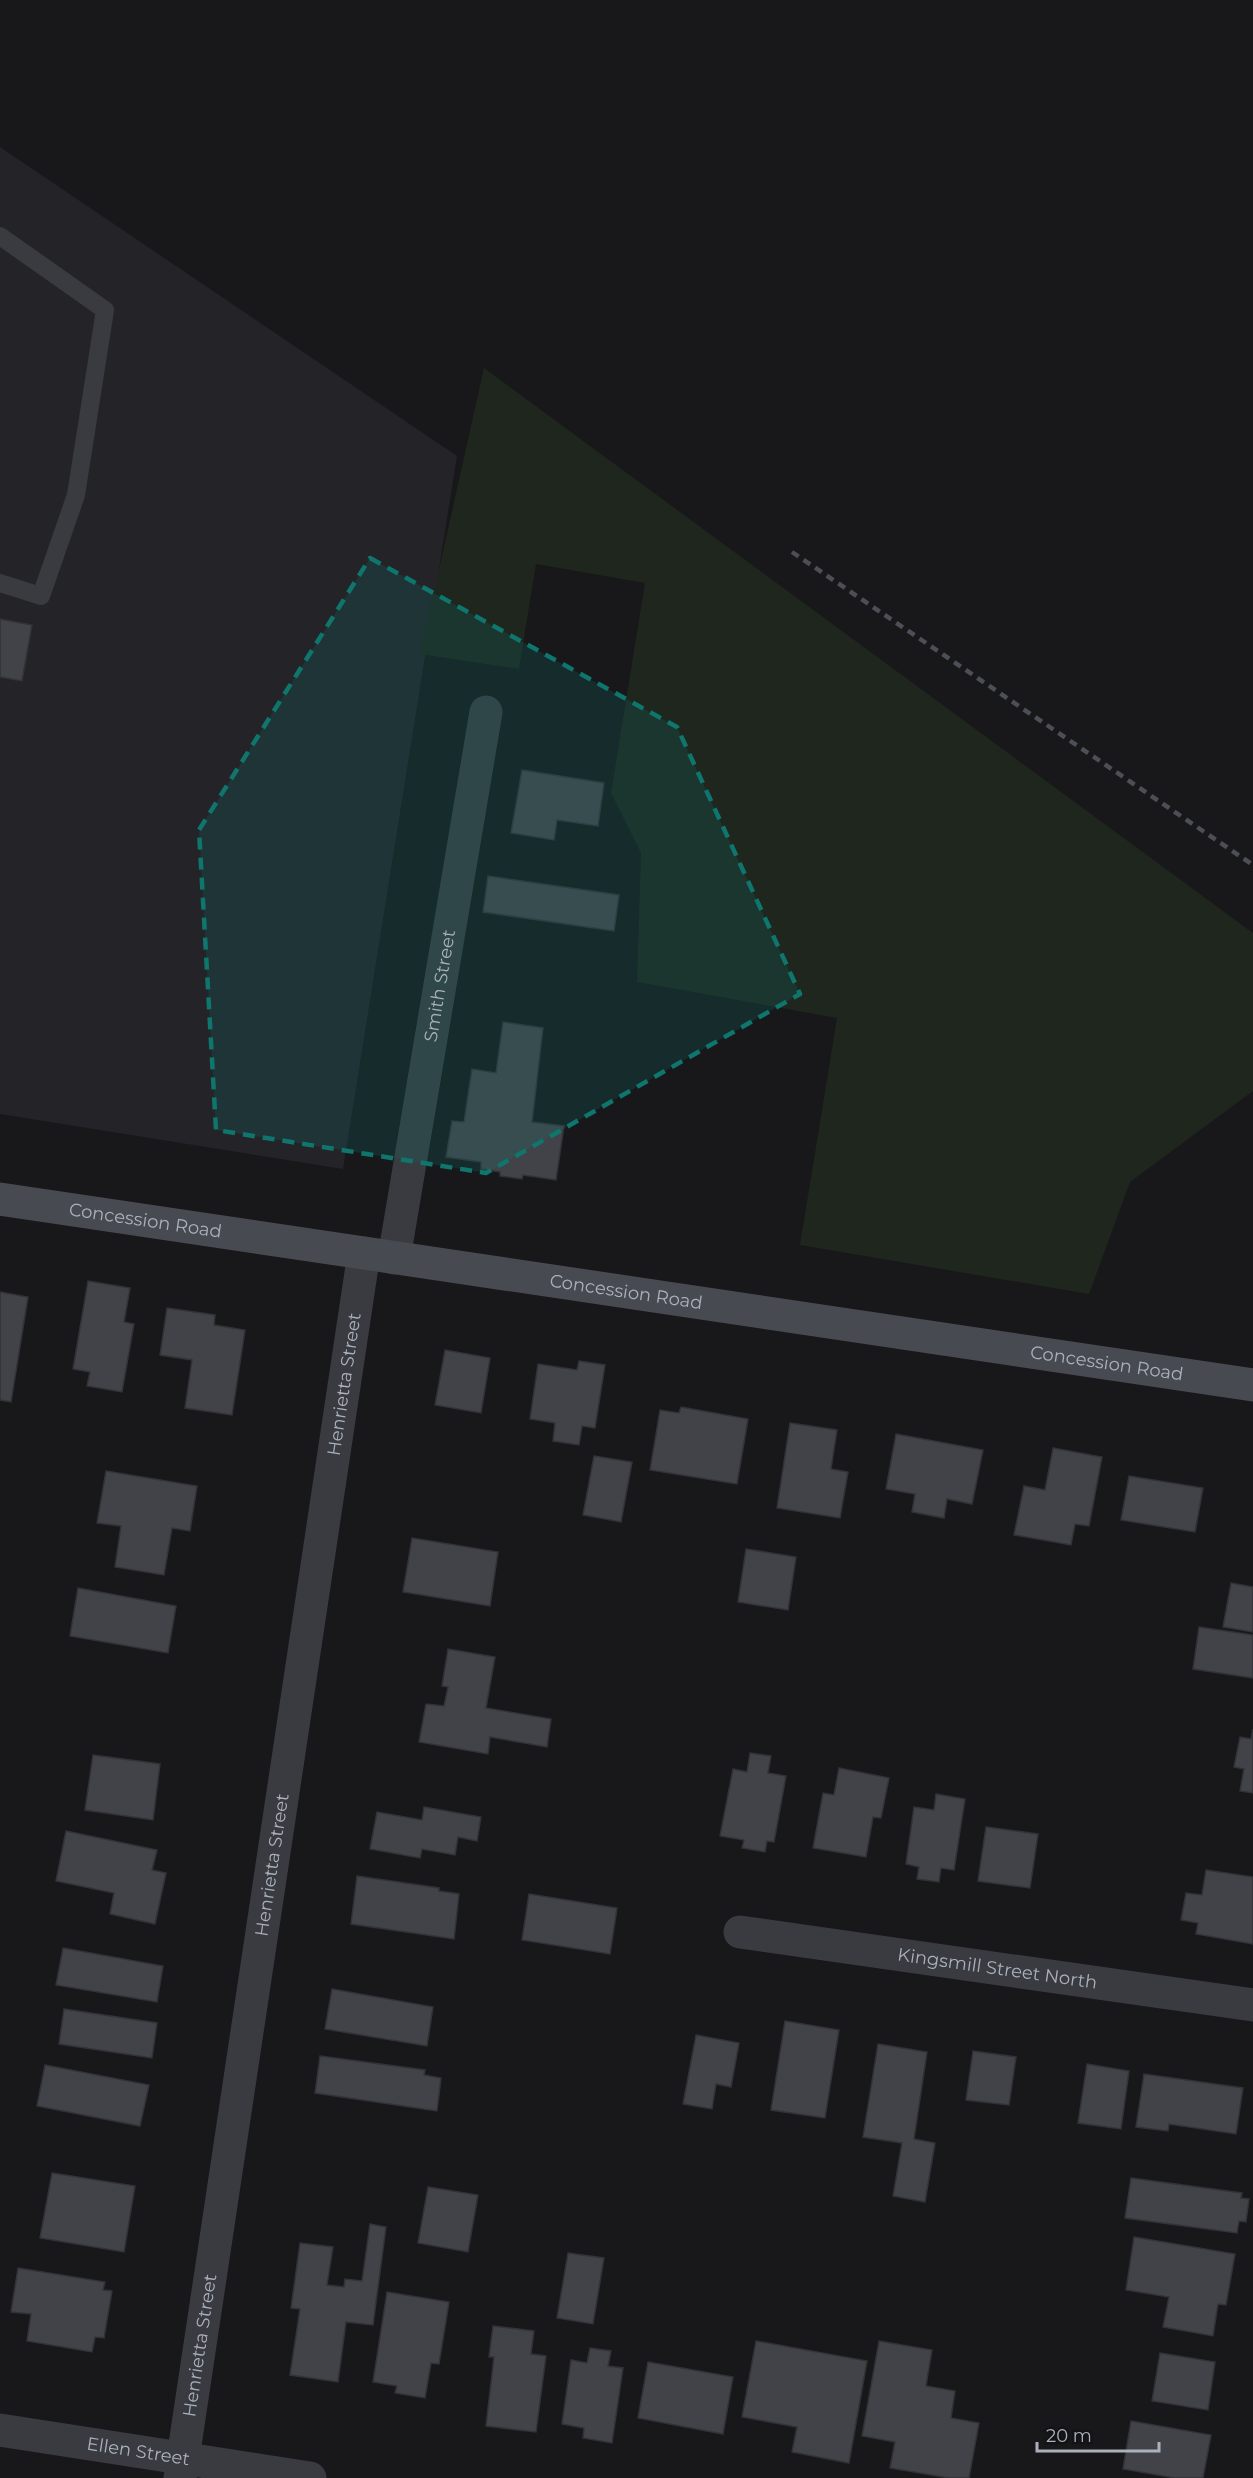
<svg xmlns="http://www.w3.org/2000/svg" width="1253" height="2478" viewBox="0 0 1253 2478" font-family="Montserrat,sans-serif">
<style>
.built{fill:#242428}
.green{fill:#1e261e}
.building{fill:#424348;stroke:#323337;stroke-width:1.5}
.lines{fill:none;stroke-linecap:round;stroke-linejoin:round}
.lane{stroke:#393b40;stroke-width:18}
.street{stroke:#393b40;stroke-width:33}
.secondary{stroke:#474a50;stroke-width:33}
.rail{stroke:#4c4f55;stroke-width:4.5;stroke-dasharray:8 6;stroke-linecap:butt}
.marked{fill:#0f766e;fill-opacity:0.2;stroke:#0f766e;stroke-width:4.5;stroke-dasharray:12 8;stroke-linejoin:round}
.labels{text-anchor:middle;dominant-baseline:central;stroke-width:6;stroke-linejoin:round;paint-order:stroke}
.street-label{font-size:18px;fill:#a9b1bc;stroke:#131316}
</style>
<rect width="100%" height="100%" fill="#18181b"/>
<path class="built" d="M 0,147 L 457,456 L 343,1169 L 0,1114 Z"/>
<path class="green" d="M 484,368 L 1253,933 L 1253,1091 L 1130,1182 L 1089,1294 L 800,1245 L 837,1018 L 637,982 L 641,853 L 611,793 L 645,583 L 536,564 L 519,669 L 420,654 Z"/>
<path class="building" d="M 0,619 L 32,625 L 22,681 L 0,677 Z
M 522,770 L 604,783 L 598,826 L 557,820 L 554,840 L 511,833 Z
M 488,876 L 619,895 L 614,931 L 483,912 Z
M 503,1022 L 543,1028 L 532,1122 L 564,1126 L 556,1180 L 523,1175 L 522,1179 L 500,1176 L 500,1172 L 481,1169 L 481,1162 L 446,1157 L 452,1121 L 464,1122 L 472,1069 L 496,1073 Z
M 88,1281 L 130,1288 L 124,1322 L 134,1324 L 122,1392 L 87,1386 L 90,1372 L 73,1369 Z
M 0,1292 L 28,1297 L 11,1402 L 0,1400 Z
M 167,1308 L 215,1315 L 214,1325 L 245,1330 L 232,1415 L 185,1408 L 192,1360 L 160,1355 Z
M 445,1350 L 490,1358 L 481,1413 L 435,1405 Z
M 579,1361 L 605,1365 L 595,1428 L 582,1426 L 579,1445 L 553,1441 L 555,1423 L 530,1419 L 538,1364 L 577,1370 Z
M 681,1407 L 748,1419 L 737,1484 L 650,1470 L 660,1410 L 679,1413 Z
M 790,1423 L 837,1430 L 831,1469 L 848,1472 L 840,1518 L 777,1508 Z
M 896,1434 L 983,1450 L 972,1504 L 947,1499 L 944,1518 L 912,1512 L 915,1494 L 886,1489 Z
M 1053,1448 L 1102,1457 L 1089,1526 L 1075,1524 L 1071,1545 L 1014,1535 L 1024,1486 L 1045,1490 Z
M 594,1456 L 632,1462 L 621,1522 L 583,1515 Z
M 106,1471 L 197,1486 L 190,1531 L 172,1528 L 164,1575 L 115,1567 L 121,1526 L 97,1523 Z
M 1129,1476 L 1203,1488 L 1195,1532 L 1121,1520 Z
M 412,1538 L 498,1552 L 490,1606 L 403,1592 Z
M 746,1549 L 796,1557 L 788,1610 L 738,1602 Z
M 1231,1583 L 1253,1587 L 1253,1632 L 1223,1627 Z
M 78,1588 L 176,1606 L 168,1653 L 70,1636 Z
M 1199,1627 L 1253,1635 L 1253,1678 L 1193,1669 Z
M 448,1649 L 495,1657 L 486,1708 L 551,1719 L 547,1747 L 490,1737 L 488,1754 L 419,1742 L 426,1704 L 444,1706 L 448,1687 L 442,1686 Z
M 1253,1729 L 1253,1793 L 1240,1791 L 1244,1769 L 1234,1767 L 1240,1737 L 1251,1739 Z
M 750,1753 L 771,1756 L 768,1773 L 786,1776 L 774,1842 L 767,1841 L 765,1852 L 742,1848 L 744,1840 L 720,1836 L 733,1769 L 747,1772 Z
M 93,1755 L 160,1764 L 153,1820 L 85,1810 Z
M 839,1768 L 889,1778 L 881,1818 L 873,1817 L 866,1857 L 813,1848 L 823,1793 L 834,1795 Z
M 936,1794 L 965,1799 L 954,1870 L 941,1868 L 939,1882 L 917,1879 L 919,1867 L 906,1864 L 914,1807 L 934,1810 Z
M 424,1807 L 481,1817 L 477,1841 L 458,1837 L 455,1855 L 422,1849 L 420,1858 L 370,1849 L 377,1812 L 422,1820 Z
M 986,1827 L 1038,1834 L 1030,1888 L 978,1881 Z
M 66,1831 L 157,1850 L 152,1870 L 166,1873 L 155,1924 L 110,1914 L 114,1893 L 56,1881 Z
M 1206,1870 L 1253,1877 L 1253,1944 L 1196,1934 L 1198,1923 L 1181,1920 L 1186,1893 L 1202,1895 Z
M 357,1876 L 439,1888 L 439,1891 L 459,1894 L 454,1939 L 351,1924 Z
M 529,1894 L 617,1908 L 610,1954 L 522,1940 Z
M 63,1948 L 163,1966 L 157,2002 L 56,1985 Z
M 332,1989 L 433,2007 L 427,2046 L 325,2029 Z
M 64,2009 L 157,2023 L 152,2058 L 59,2044 Z
M 785,2021 L 839,2030 L 825,2118 L 771,2110 Z
M 696,2035 L 739,2043 L 731,2087 L 716,2084 L 712,2109 L 683,2104 Z
M 878,2044 L 927,2052 L 914,2139 L 935,2143 L 925,2202 L 893,2196 L 902,2143 L 863,2137 Z
M 973,2051 L 1016,2057 L 1009,2105 L 966,2100 Z
M 320,2056 L 425,2070 L 424,2075 L 441,2078 L 437,2111 L 315,2093 Z
M 1087,2064 L 1129,2071 L 1121,2129 L 1078,2123 Z
M 45,2065 L 149,2085 L 140,2126 L 37,2106 Z
M 1144,2074 L 1243,2088 L 1236,2134 L 1169,2124 L 1168,2131 L 1136,2127 Z
M 52,2173 L 135,2186 L 124,2252 L 40,2238 Z
M 1131,2178 L 1242,2193 L 1241,2198 L 1249,2199 L 1246,2222 L 1239,2221 L 1237,2233 L 1125,2218 Z
M 428,2187 L 478,2195 L 468,2252 L 418,2243 Z
M 370,2224 L 386,2227 L 373,2325 L 346,2322 L 338,2382 L 290,2375 L 300,2309 L 291,2308 L 300,2243 L 333,2247 L 327,2285 L 344,2287 L 345,2279 L 362,2281 Z
M 1134,2237 L 1235,2254 L 1226,2305 L 1218,2304 L 1213,2336 L 1163,2327 L 1169,2297 L 1126,2290 Z
M 568,2253 L 604,2258 L 593,2324 L 557,2318 Z
M 18,2268 L 105,2282 L 103,2290 L 112,2291 L 104,2338 L 95,2337 L 92,2352 L 27,2341 L 31,2314 L 11,2312 Z
M 387,2292 L 449,2302 L 439,2364 L 431,2363 L 425,2398 L 395,2393 L 397,2386 L 373,2382 Z
M 493,2326 L 534,2331 L 531,2354 L 546,2356 L 536,2432 L 486,2426 L 494,2357 L 489,2357 Z
M 756,2341 L 867,2361 L 849,2463 L 792,2452 L 797,2427 L 742,2417 Z
M 879,2341 L 932,2350 L 926,2386 L 955,2391 L 951,2418 L 979,2423 L 969,2478 L 949,2478 L 890,2468 L 895,2442 L 862,2436 Z
M 590,2348 L 611,2351 L 608,2366 L 623,2368 L 612,2443 L 583,2438 L 584,2428 L 562,2424 L 571,2360 L 587,2363 Z
M 1160,2353 L 1215,2362 L 1208,2410 L 1152,2401 Z
M 648,2362 L 733,2377 L 723,2434 L 638,2418 Z
M 1131,2421 L 1211,2435 L 1203,2478 L 1175,2478 L 1123,2469 Z"/>
<g class="lines">
<path class="lane" d="M 0,236 L 105,310 L 76,495 L 41,596 L 0,583"/>
<g class="street">
<path id="s1" d="M 394,1258 L 486,712"/>
<path id="s2" d="M 740,1932 L 1253,2005"/>
<path id="s3" d="M 0,2430 L 310,2478"/>
<path id="s4" d="M 180,2478 L 364,1253"/>
</g>
<path class="secondary" id="s5" d="M 0,1199 L 1253,1385"/>
<path class="rail" d="M 792,552 L 1253,865"/>
</g>
<path class="marked" d="M 370,558 L 677,727 L 800,994 L 486,1173 L 216,1130 L 199,830 Z"/>
<g class="labels">
<g class="street-label">
<text stroke="none"><textPath href="#s1" startOffset="276">Smith Street</textPath></text>
<text stroke="none"><textPath href="#s5" startOffset="147">Concession Road</textPath></text>
<text stroke="none"><textPath href="#s5" startOffset="633">Concession Road</textPath></text>
<text stroke="none"><textPath href="#s5" startOffset="1119">Concession Road</textPath></text>
<text stroke="none"><textPath href="#s4" startOffset="1106">Henrietta Street</textPath></text>
<text stroke="none"><textPath href="#s4" startOffset="620">Henrietta Street</textPath></text>
<text stroke="none"><textPath href="#s2" startOffset="260">Kingsmill Street North</textPath></text>
<text stroke="none"><textPath href="#s4" startOffset="134">Henrietta Street</textPath></text>
<text stroke="none"><textPath href="#s3" startOffset="140">Ellen Street</textPath></text>
</g>
</g>
<path d="M1037 2442v9h122v-9" fill="none" stroke="#a9b1bc" stroke-width="3"/>
<text x="1046" y="2442" font-size="18" fill="#a9b1bc" stroke="#131316" stroke-width="4.5" paint-order="stroke">20 m</text>
</svg>
